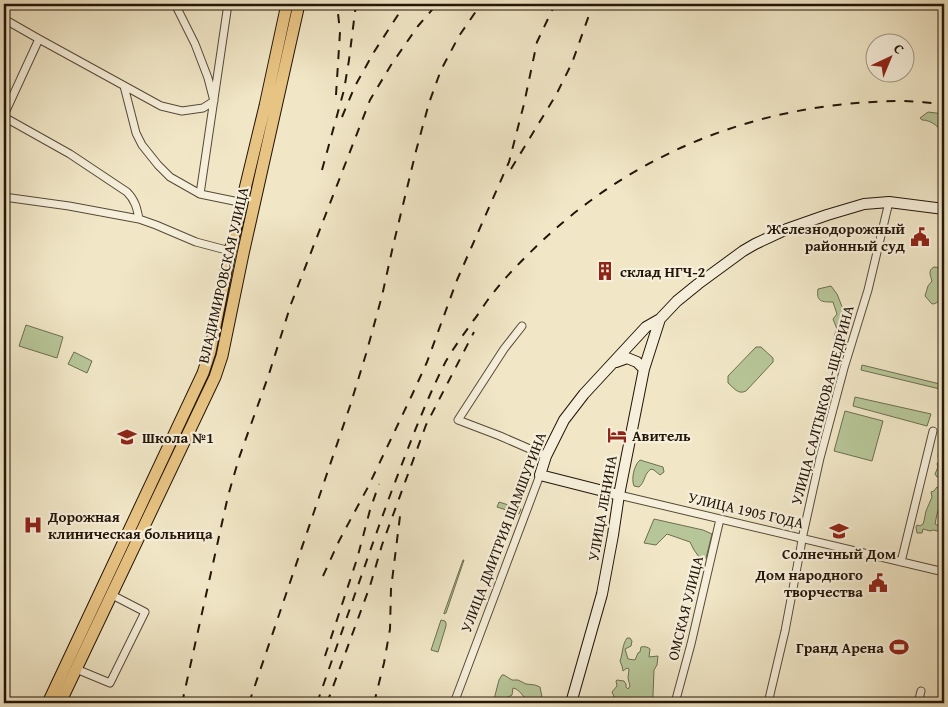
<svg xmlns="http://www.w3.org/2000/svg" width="948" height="707" viewBox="0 0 948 707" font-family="'Gentium Book Plus',serif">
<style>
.green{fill:#b7c698;stroke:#6d6e50}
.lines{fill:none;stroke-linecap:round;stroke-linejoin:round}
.street-casing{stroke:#564a38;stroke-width:9}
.secondary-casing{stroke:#231508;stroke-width:12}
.primary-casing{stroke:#231508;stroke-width:13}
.street{stroke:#f6efdb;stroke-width:7}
.secondary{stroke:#f6efdb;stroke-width:10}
.primary{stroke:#e8c484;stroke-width:11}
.rail{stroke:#231508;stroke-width:2;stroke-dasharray:9 9;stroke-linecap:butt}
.labels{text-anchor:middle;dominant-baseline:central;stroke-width:4.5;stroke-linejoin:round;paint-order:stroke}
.poi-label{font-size:15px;font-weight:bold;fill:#231508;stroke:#f6efdb;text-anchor:start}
.street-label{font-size:15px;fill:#231508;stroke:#f6efdb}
</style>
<rect width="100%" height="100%" fill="#f1e7c7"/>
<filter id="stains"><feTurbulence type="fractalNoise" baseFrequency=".004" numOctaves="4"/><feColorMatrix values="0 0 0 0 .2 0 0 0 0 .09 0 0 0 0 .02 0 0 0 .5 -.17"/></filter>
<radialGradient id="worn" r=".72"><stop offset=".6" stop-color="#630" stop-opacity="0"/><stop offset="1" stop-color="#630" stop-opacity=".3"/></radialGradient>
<path class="green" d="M 928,112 L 944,114 L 944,137 C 941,128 932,120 922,120 L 920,118 Z
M 934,267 L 944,268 L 944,296 C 939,298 939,304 932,304 L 925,296 L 928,286 L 932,281 C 930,275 928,270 934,267 Z
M 831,286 L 837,294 L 849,324 L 845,332 L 848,352 L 845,356 L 835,359 C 837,346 831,340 837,329 L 833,319 L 837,314 L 833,302 C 822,302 816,302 818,289 Z
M 26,325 L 63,337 L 57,358 L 19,346 Z
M 756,347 L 761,347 L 773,358 L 773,362 L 746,391 C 738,395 734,388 728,383 L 728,376 Z
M 74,352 L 92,361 L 87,373 L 68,364 Z
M 862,365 L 944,385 L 944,390 L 861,370 Z
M 855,397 L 931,414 L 927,426 L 853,406 Z
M 845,411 L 883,421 L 872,461 L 834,451 Z
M 944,431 L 944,458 L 943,458 L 938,457 L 939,446 Z
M 640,460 L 663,467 L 664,472 L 660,475 L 654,470 L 651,469 C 643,475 646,481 639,487 L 634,486 C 631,479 634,465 640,460 Z
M 938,462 L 944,464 L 944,477 L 942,476 L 937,477 L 935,474 L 938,467 L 937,464 Z
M 937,487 L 938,487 L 942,490 L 944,489 L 944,499 L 942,499 L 937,514 L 935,524 L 939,526 L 944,527 L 944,537 L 942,532 L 933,530 L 930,531 L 923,529 L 922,533 L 917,533 L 916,527 L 917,525 L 920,526 L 923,524 L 924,521 L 926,511 L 932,497 L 931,492 L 934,491 Z
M 499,502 L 521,509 L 519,514 L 497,507 Z
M 654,519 L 703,530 L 712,534 L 706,558 L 699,557 L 694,550 L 690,542 L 667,534 L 656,545 L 644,543 Z
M 944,538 L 944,560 L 939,557 C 938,549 938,544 944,538 Z
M 463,560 L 464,560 L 446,613 L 444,614 L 444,613 Z
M 441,620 L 445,621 L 446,623 L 446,626 L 438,652 L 431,650 Z
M 627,638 L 630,638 L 632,641 L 631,646 L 625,649 L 628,659 L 635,660 L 638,653 L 640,652 L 641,647 C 644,646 648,647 650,649 L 649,657 L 658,656 L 657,665 L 654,670 L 653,695 L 652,703 L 608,703 L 613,701 L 615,699 L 612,692 L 617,686 L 616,681 L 617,680 L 624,681 L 626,684 L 626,687 L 628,689 L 630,686 L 628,678 L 629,669 L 627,668 L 623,671 L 622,666 L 620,661 C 623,653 622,645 627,638 Z
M 502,675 L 504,675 L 512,680 L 518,680 L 526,684 L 535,685 L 540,687 L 542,697 L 540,703 L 526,703 L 527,701 C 523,696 519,689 513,688 L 512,695 L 506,698 L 503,703 L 493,703 L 499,680 Z"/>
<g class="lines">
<g class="street-casing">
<path id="street" d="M 228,4 L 200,194 L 234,201 L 242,201
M 4,19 L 39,39 L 161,106 L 182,111 L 203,108 L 214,101 L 208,78 L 195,44 L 175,4
M 124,86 L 136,133 L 142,145 L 158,165 L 170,177 L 200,194
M 4,115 L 39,39
M 4,117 L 70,154 L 127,192 C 135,200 137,208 139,219
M 4,197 L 69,206 L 139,219 L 156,225 L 196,242 L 230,251
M 522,326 L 504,349 L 458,420 L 500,436 L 546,456
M 619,495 L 944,572
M 901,562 L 933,431
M 81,671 L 110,683 L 145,612 L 116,597
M 454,703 L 540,475
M 675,703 L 691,644 L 720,519
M 768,703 L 785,631 L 801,546 L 802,539 L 820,458 L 844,368 L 868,290 L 889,202
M 918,703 L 921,691"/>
</g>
<g class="secondary-casing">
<path id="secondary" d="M 616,362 L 627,358 L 637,362 L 644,369
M 619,495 L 540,475 L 546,456 L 564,420 L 584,394 L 646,327 L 660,319 L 677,301 L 698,284 L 743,251 L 755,244 L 787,229 L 827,215 L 864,204 L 889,202 L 944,209
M 571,703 L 602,594 L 613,535 L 619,495 L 644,369 L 660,319"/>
</g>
<g class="primary-casing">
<path id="primary" d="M 48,703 L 203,373 L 210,352 L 230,251 L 265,106 L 287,4
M 60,703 L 215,377 L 222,356 L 243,254 L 299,4"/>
</g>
<use href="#street" class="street"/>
<use href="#secondary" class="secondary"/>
<use href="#primary" class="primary"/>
<path class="rail" d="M 336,95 L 340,32 L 337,4
M 342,117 L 355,86 L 374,52 L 405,4
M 511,169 L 556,95 L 572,63 L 593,4
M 322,170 L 344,90 L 349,60 L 356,4
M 323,576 L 339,541 L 368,487 L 412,395 L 427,362 L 457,280 L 509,162 L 524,104 L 537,42 L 555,4
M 325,656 L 357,559 L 370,510 L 379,484
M 182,703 L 228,496 L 239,458 L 269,374 L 291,304 L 370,100 L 391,65 L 418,26 L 437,4
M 249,703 L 350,406 L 366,354 L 382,296 L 393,246 L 416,151 L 429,103 L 441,70 L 459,36 L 481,4
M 317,703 C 342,632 366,561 392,490 C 409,446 425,402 446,361 C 454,347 464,334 473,321 C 478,315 482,308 487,301 C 503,279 522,260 542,241 C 641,148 766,102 901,101 C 915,101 930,103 944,104
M 327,703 L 370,586 L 382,545 L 426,425 L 474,332
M 374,703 L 384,663 L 390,629 L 391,589 L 401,508"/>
</g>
<defs>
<g id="civic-bare" transform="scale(1.5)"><path d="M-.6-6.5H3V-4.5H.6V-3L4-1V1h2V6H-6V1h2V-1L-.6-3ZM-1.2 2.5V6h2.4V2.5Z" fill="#8f2418" stroke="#f6efdb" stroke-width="2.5" paint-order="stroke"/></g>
<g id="building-bare" transform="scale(1.5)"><path d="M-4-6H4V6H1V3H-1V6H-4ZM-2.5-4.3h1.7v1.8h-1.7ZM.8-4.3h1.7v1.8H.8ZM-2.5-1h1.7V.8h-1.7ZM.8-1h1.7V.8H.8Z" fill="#8f2418" stroke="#f6efdb" stroke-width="2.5" paint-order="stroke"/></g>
<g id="hotel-bare" transform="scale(1.5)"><path d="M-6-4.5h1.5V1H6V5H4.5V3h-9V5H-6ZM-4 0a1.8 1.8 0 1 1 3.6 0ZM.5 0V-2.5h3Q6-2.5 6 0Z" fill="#8f2418" stroke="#f6efdb" stroke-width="2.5" paint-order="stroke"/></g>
<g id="school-bare" transform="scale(1.5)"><path d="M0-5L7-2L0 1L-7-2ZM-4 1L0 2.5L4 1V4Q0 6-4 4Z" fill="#8f2418" stroke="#f6efdb" stroke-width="2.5" paint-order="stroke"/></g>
<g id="hospital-bare" transform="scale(1.5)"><path d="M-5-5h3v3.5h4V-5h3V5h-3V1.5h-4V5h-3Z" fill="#8f2418" stroke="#f6efdb" stroke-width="2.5" paint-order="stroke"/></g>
<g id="stadium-bare" transform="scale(1.5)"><path d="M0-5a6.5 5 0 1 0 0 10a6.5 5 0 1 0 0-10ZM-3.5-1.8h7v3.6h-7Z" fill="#8f2418" stroke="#f6efdb" stroke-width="2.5" paint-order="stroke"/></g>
</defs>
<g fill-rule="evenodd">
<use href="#civic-bare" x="920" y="237"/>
<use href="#building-bare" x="605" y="271"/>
<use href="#hotel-bare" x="617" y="435"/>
<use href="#school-bare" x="127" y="437"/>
<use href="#hospital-bare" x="33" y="525"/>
<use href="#school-bare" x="839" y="531"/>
<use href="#civic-bare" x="878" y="583"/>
<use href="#stadium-bare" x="899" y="647"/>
</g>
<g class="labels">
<g class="poi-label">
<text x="905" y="228" text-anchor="end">Железнодорожный<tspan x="905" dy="17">районный суд</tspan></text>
<text x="620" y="271">склад НГЧ-2</text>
<text x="632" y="435">Авитель</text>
<text x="142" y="437">Школа №1</text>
<text x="48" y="516">Дорожная<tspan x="48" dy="17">клиническая больница</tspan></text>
<text x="839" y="553" text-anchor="middle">Солнечный Дом</text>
<text x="863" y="574" text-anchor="end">Дом народного<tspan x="863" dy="17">творчества</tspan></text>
<text x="884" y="647" text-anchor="end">Гранд Арена</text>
</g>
<g class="street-label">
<text transform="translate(223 275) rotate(-77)">ВЛАДИМИРОВСКАЯ УЛИЦА</text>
<text transform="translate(822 405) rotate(-75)">УЛИЦА САЛТЫКОВА-ЩЕДРИНА</text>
<text transform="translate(602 508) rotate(-80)">УЛИЦА ЛЕНИНА</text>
<text transform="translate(746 510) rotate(13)">УЛИЦА 1905 ГОДА</text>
<text transform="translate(503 532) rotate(-69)">УЛИЦА ДМИТРИЯ ШАМШУРИНА</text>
<text transform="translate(685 608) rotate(-76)">ОМСКАЯ УЛИЦА</text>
</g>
</g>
<rect width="948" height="707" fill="none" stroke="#f1e7c7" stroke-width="20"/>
<rect x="5" y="5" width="938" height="697" fill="none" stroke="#231508" stroke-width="2.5"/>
<rect x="10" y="10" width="928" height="687" fill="none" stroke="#231508"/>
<g transform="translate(890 58) rotate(44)"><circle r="24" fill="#f6efdb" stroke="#a29887"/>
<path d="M0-4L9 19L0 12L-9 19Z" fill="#8f2418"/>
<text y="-8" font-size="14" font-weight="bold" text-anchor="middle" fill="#231508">С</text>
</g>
<rect width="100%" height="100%" filter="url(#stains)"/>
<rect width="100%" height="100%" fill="url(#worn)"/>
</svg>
